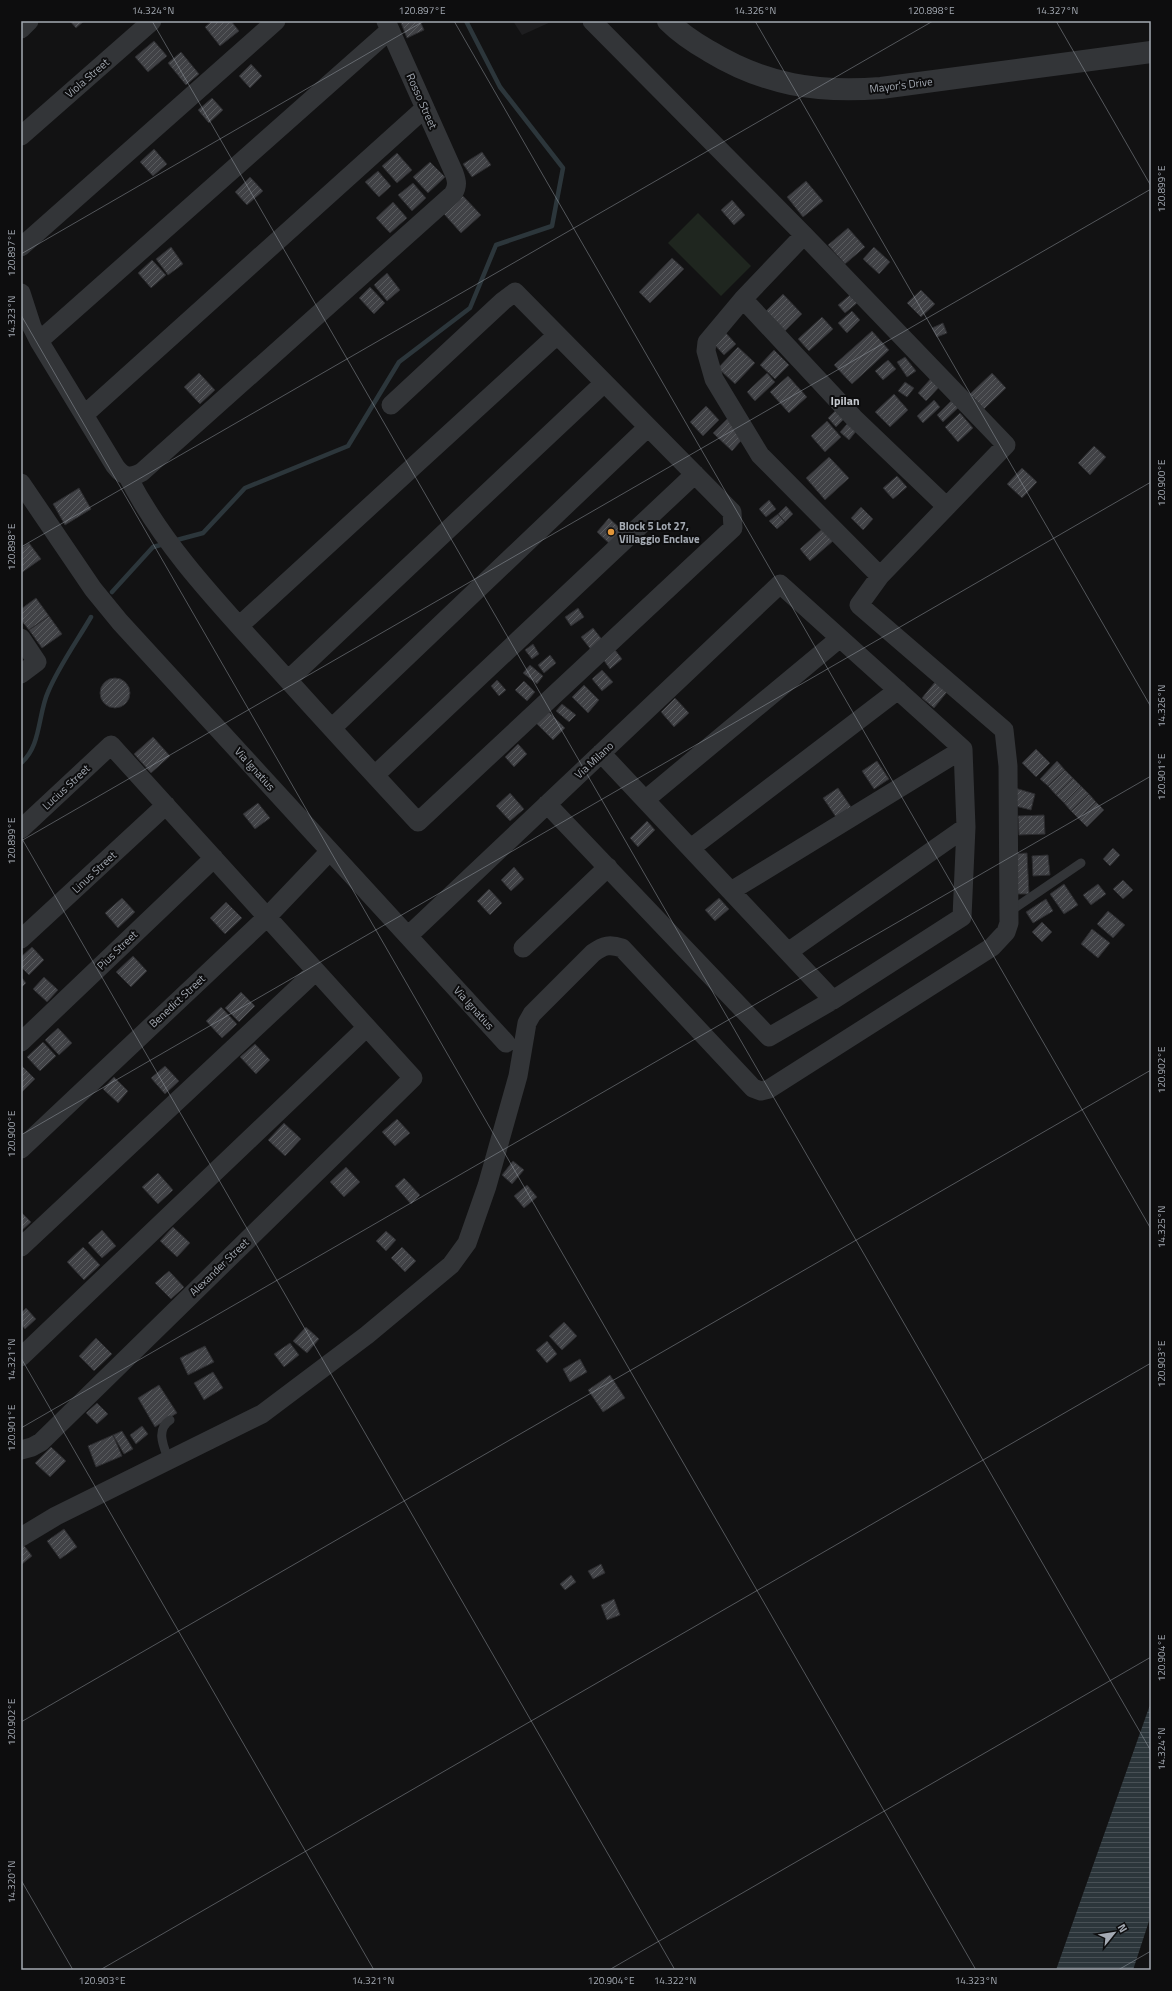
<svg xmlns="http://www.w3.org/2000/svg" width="1172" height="1991" viewBox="0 0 1172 1991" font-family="'Titillium Web',sans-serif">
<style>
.built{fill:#1e1e20}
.garden{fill:#1f261f}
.water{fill:url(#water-rules)}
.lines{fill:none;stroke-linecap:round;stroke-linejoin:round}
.stream{stroke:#2c363b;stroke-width:4.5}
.building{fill:url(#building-hatch);stroke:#2c2c2f}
.service{stroke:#333538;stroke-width:9}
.minor{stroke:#333538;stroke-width:19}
.tertiary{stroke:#333538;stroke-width:22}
.ticks{fill:none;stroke:#a4aab3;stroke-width:1;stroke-opacity:0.45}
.poi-dot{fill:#e3973a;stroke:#0d0d0e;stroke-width:1.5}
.labels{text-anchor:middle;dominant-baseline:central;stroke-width:4;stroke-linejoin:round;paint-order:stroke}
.street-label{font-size:11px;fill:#a4aab3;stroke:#0d0d0e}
.poi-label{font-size:11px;font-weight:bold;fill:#a4aab3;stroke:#0d0d0e;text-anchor:start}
.neighbourhood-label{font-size:12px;font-weight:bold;fill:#c5c9cf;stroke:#0d0d0e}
.neatline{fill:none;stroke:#a4aab3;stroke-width:1.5}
.ticks-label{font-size:10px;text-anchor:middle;fill:#a4aab3}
</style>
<defs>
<pattern id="water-rules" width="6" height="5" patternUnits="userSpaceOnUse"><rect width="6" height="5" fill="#2c363b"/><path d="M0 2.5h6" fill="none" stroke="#485055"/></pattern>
<pattern id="building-hatch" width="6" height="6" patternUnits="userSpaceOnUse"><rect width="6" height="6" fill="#414246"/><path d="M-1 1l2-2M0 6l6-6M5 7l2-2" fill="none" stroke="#595b5e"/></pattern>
</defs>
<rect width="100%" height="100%" fill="#121213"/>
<path class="built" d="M 513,21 L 553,21 L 522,35 Z"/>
<path class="garden" d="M 698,213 L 751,266 L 721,296 L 668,243 Z"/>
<path class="water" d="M 1151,1702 L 1151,1915 L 1133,1970 L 1056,1970 Z"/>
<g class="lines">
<path class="stream" d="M 173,541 L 203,533 L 245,488 L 348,446 L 399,362 L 470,308 L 496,245 L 552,226 L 563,168 L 500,87 L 466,21
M 112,592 L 153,547 L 164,544
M 21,763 C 41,747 38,714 48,692 C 59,666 77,641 91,617"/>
</g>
<path class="building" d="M 70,21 L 84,21 L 76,28 Z
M 212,21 L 231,21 L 239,31 L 220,46 L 205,27 Z
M 405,21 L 420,21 L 424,30 L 407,38 L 401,23 Z
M 154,41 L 167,56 L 148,72 L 135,57 Z
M 181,52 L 199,74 L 186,85 L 168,63 Z
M 251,64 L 262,76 L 250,88 L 239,76 Z
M 212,98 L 223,110 L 209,123 L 198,110 Z
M 154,149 L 167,164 L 153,176 L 140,162 Z
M 482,152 L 491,165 L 472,177 L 463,164 Z
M 397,153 L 412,170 L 397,183 L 382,166 Z
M 430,162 L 445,177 L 428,193 L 413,177 Z
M 378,171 L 391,186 L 379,197 L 365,182 Z
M 250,177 L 263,191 L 247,205 L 235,192 Z
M 806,181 L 823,201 L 803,217 L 787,197 Z
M 413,183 L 426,198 L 412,211 L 398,195 Z
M 463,196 L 481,215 L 461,233 L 444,214 Z
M 732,200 L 745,215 L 734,225 L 721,210 Z
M 393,202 L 407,218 L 390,233 L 376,218 Z
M 848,228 L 865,247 L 845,264 L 828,245 Z
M 171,247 L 183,264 L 168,275 L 156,259 Z
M 874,247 L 890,262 L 879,274 L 863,259 Z
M 672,258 L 684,269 L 650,303 L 639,292 Z
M 152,260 L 166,275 L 151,288 L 138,273 Z
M 387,273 L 400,290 L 387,301 L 374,285 Z
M 370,287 L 385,303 L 374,314 L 359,298 Z
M 921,290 L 935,304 L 921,317 L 907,303 Z
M 783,294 L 802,314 L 785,331 L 766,311 Z
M 850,295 L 857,303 L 845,313 L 838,305 Z
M 852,311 L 860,320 L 847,333 L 838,323 Z
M 822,317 L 833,329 L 809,351 L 798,339 Z
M 943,323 L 947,333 L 937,337 L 932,328 Z
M 724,331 L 736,344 L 724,355 L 712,342 Z
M 872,331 L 889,350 L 852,384 L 834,365 Z
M 738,347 L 755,363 L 735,384 L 718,368 Z
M 774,350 L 789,365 L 775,379 L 760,365 Z
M 905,357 L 916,371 L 907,377 L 897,362 Z
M 888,360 L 896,369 L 883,380 L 875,371 Z
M 199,373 L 215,390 L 200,404 L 184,387 Z
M 767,373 L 775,382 L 755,401 L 747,392 Z
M 992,373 L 1006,388 L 984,409 L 970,394 Z
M 788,376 L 807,397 L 789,413 L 770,392 Z
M 933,376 L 942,384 L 926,401 L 918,393 Z
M 905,382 L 914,388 L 907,397 L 898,391 Z
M 894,394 L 908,410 L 890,427 L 875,412 Z
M 954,398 L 961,405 L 943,422 L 937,415 Z
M 934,400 L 940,407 L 923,423 L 917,416 Z
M 706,406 L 719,420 L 703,436 L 690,422 Z
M 837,409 L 845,418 L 836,427 L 828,418 Z
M 960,413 L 973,428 L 958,442 L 945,427 Z
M 728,418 L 746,435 L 732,451 L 713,433 Z
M 827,421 L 841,437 L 825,452 L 811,436 Z
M 849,422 L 857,430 L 849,440 L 840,432 Z
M 1094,446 L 1106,457 L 1090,475 L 1078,463 Z
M 829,457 L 849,478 L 825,500 L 806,478 Z
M 1022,468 L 1037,482 L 1022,498 L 1007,484 Z
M 897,476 L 907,487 L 893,499 L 883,488 Z
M 79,488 L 91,509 L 65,525 L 53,504 Z
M 769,500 L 776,509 L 766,517 L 759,509 Z
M 786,506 L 793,514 L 785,522 L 778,514 Z
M 861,507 L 873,519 L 863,530 L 851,518 Z
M 778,514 L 785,522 L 777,529 L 769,521 Z
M 609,518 L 625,533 L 613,547 L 597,532 Z
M 823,528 L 834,540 L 810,561 L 800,549 Z
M 29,543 L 41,559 L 21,573 L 21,548 Z
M 36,598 L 49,616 L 29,630 L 21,620 L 21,609 Z
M 578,608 L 584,617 L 571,626 L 565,617 Z
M 49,616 L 62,634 L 42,648 L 29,630 Z
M 593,628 L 604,642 L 592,651 L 581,637 Z
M 533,644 L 539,654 L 532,659 L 525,650 Z
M 612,646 L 622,659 L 610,669 L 600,655 Z
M 550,655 L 556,663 L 544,673 L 538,665 Z
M 530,665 L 543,676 L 537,684 L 523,673 Z
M 602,670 L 613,682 L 602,691 L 592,679 Z
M100 693a15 15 0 1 1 30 0a15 15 0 1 1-30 0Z
M 497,680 L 506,690 L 499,696 L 491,686 Z
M 524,681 L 535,692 L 527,701 L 515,690 Z
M 935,682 L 947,692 L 934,708 L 922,698 Z
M 584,685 L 599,700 L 588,713 L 572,697 Z
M 675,698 L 689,713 L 674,727 L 661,712 Z
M 562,704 L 576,715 L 569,722 L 556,711 Z
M 545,708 L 565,728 L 553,740 L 533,720 Z
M 153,737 L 170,756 L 151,773 L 134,754 Z
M 518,744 L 527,754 L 514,767 L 505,757 Z
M 1036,749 L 1050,763 L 1036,777 L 1022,763 Z
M 877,761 L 889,779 L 874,789 L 862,771 Z
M 1057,761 L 1065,770 L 1048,786 L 1040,779 Z
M 1065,770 L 1073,778 L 1056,795 L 1048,786 Z
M 1073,778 L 1081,786 L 1064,803 L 1056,795 Z
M 1081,786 L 1089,794 L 1071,811 L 1064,803 Z
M 838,788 L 851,807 L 836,817 L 823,798 Z
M 1015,788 L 1035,794 L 1031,810 L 1011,805 Z
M 510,793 L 524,809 L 510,821 L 496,806 Z
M 1089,794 L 1096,802 L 1079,819 L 1071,811 Z
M 1096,802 L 1104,810 L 1087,827 L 1079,819 Z
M 258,803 L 270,818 L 255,829 L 243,814 Z
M 1044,815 L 1045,834 L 1019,835 L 1018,816 Z
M 647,821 L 655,830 L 638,847 L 630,838 Z
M 1113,848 L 1120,855 L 1110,866 L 1103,859 Z
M 1027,853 L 1029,894 L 1012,894 L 1010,854 Z
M 1048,855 L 1050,875 L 1033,876 L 1032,856 Z
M 514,867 L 524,879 L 511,891 L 501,880 Z
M 1123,880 L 1133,890 L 1123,899 L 1113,889 Z
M 1064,884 L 1078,905 L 1064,914 L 1050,894 Z
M 1098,884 L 1106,894 L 1091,905 L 1083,895 Z
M 489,889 L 502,903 L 490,915 L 477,901 Z
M 122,898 L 135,912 L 118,928 L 105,913 Z
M 719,898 L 729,909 L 715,921 L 705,910 Z
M 1046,899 L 1053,911 L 1033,923 L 1026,912 Z
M 226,902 L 242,918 L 225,934 L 210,918 Z
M 1108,911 L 1125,925 L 1113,938 L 1097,924 Z
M 1042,922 L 1052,932 L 1042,942 L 1032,932 Z
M 1092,929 L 1110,943 L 1098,958 L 1081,944 Z
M 32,947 L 44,960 L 29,975 L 21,967 L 21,957 Z
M 133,956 L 147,971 L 131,987 L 116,972 Z
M 21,977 L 26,983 L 21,988 Z
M 44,977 L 58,990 L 47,1002 L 33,989 Z
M 241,992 L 255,1006 L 239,1022 L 225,1008 Z
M 221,1007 L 237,1024 L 222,1038 L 206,1021 Z
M 58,1028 L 72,1043 L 59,1055 L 45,1040 Z
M 43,1042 L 56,1056 L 40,1071 L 27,1057 Z
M 255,1044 L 270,1060 L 256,1074 L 240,1057 Z
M 21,1065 L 35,1079 L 21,1093 Z
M 165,1066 L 179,1081 L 165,1094 L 151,1078 Z
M 114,1077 L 128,1091 L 118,1103 L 103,1089 Z
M 397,1119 L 410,1133 L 395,1146 L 382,1132 Z
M 284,1123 L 301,1139 L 285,1156 L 268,1140 Z
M 513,1161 L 524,1170 L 512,1184 L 502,1175 Z
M 346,1167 L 360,1182 L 344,1197 L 330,1182 Z
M 158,1173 L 173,1190 L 158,1204 L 142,1187 Z
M 404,1178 L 420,1195 L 411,1204 L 395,1186 Z
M 527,1185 L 537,1197 L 524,1208 L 514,1196 Z
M 21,1212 L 31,1222 L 21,1231 Z
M 173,1227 L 190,1243 L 177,1257 L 160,1241 Z
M 102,1230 L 116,1246 L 102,1258 L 88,1243 Z
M 386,1231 L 396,1240 L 386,1251 L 376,1241 Z
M 83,1247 L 100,1265 L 84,1280 L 67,1262 Z
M 402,1247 L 416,1261 L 405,1272 L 391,1258 Z
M 169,1271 L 184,1287 L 171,1299 L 155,1283 Z
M 26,1308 L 36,1319 L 25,1329 L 21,1324 L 21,1313 Z
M 564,1322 L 577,1336 L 562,1350 L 549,1336 Z
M 306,1327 L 319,1339 L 307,1353 L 293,1341 Z
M 96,1338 L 112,1354 L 94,1371 L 79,1356 Z
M 547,1341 L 557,1354 L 547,1363 L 536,1350 Z
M 290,1343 L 299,1355 L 284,1367 L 274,1354 Z
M 205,1346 L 214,1362 L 188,1375 L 180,1358 Z
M 580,1359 L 587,1372 L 570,1382 L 563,1369 Z
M 213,1372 L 223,1388 L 204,1400 L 194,1383 Z
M 610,1375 L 625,1398 L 603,1412 L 588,1390 Z
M 159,1385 L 177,1413 L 155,1427 L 138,1398 Z
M 97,1403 L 108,1414 L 97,1424 L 86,1413 Z
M 142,1426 L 148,1434 L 136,1444 L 130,1435 Z
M 122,1431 L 133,1449 L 124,1454 L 113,1435 Z
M 113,1435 L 122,1456 L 96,1467 L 88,1446 Z
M 51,1447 L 66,1461 L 50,1477 L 35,1463 Z
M 64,1529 L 77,1547 L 60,1559 L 47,1541 Z
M 22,1543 L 32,1556 L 22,1564 L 21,1544 Z
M 601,1564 L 605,1573 L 593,1579 L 588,1571 Z
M 571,1575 L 576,1582 L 565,1590 L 560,1584 Z
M 614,1599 L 620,1615 L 607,1620 L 601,1605 Z"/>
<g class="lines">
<path class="service" d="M 1009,912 L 1081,863
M 169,1461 C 164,1447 155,1430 170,1420"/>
<path class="minor" d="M 21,29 L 29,21
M 21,136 L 152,21
M 804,235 L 743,299 L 707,342 L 706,351 L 714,379 L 760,455 L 880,576
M 21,247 L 276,21
M 21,293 L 32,327 L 39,341 L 115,466 C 123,477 130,479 142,472 L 453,194 C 458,186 457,181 454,173 L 386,21
M 743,299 L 854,418 L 946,506
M 39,341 L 390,30
M 84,415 L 425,108
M 128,477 C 161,541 210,594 258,647 C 311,706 364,764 418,822 L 733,528 L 732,512 L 515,292 L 503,301 L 391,405
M 21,483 L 93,589 L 120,622 L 506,1043
M 239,626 L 557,335
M 21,638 L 37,662 L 21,674
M 288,680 L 604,383
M 332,728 L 648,427
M 601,753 L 833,1000
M 375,775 L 695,474
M 645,800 L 840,638
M 21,829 L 111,745 L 413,1078 L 41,1442 L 32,1447 L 21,1450
M 691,848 L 898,690
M 731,891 L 963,749
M 408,936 L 780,584 L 963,749 L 966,827 L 962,917 L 833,1000 L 769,1037 L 547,804
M 21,939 L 166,805
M 523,948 L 608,867
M 788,952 L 966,827
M 21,1042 L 214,858
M 21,1149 L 267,917 L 330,851
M 21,1247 L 316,971
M 21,1357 L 367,1027
M 21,1537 L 56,1516 L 262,1414 L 367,1335 L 451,1265 L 467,1243 L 487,1186 L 518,1076 L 527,1023 L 532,1014 L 593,953 C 604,945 610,944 622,948 L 753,1088 L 761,1091 L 769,1089 L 992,947 L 1006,932 L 1009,923 L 1008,766 L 1004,730 L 859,605 L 880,576 L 1006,445 L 804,235 L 592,21"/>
<path class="tertiary" d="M 668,21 C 680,33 695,43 709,51 C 765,85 817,93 881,88 L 1151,52"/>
</g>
<path class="ticks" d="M 152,21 L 1151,1751M 454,21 L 1151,1229M 755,21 L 1151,707M 1056,21 L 1151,186M 21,254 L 424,21M 21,315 L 976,1970M 21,547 L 933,21M 21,837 L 675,1970M 21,841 L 1151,189M 21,1135 L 1151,482M 21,1358 L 374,1970M 21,1428 L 1151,776M 21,1722 L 1151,1070M 21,1880 L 73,1970M 100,1970 L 1151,1363M 609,1970 L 1151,1657M 1118,1970 L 1151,1951"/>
<circle class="poi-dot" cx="611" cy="532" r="4"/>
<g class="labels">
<g class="street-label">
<text transform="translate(87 78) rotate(-41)">Viola Street</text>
<text transform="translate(901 85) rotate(-7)">Mayor's Drive</text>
<text transform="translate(422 101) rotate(66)">Rosso Street</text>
<text transform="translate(594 760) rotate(-43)">Via Milano</text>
<text transform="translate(255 769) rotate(48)">Via Ignatius</text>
<text transform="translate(66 787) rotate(-43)">Lucius Street</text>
<text transform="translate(94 872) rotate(-43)">Linus Street</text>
<text transform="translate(117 950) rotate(-44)">Pius Street</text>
<text transform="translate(177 1001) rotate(-43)">Benedict Street</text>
<text transform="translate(474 1008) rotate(48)">Via Ignatius</text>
<text transform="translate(219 1267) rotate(-44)">Alexander Street</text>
</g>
<g class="poi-label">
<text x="619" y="526">Block 5 Lot 27,<tspan x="619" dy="13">Villaggio Enclave</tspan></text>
</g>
<g class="neighbourhood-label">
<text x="845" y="400">Ipilan</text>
</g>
</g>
<rect width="1172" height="1991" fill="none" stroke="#0d0d0e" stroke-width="44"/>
<g transform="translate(1114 1933) rotate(60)" stroke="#0d0d0e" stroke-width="3" paint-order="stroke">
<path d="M0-3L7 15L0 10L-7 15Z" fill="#a4aab3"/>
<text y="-6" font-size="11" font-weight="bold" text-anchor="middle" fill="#a4aab3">N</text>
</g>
<rect x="22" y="22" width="1128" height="1947" class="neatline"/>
<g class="ticks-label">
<text x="153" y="14">14.324°N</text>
<text x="422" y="14">120.897°E</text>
<text x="755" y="14">14.326°N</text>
<text x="931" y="14">120.898°E</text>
<text x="1057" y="14">14.327°N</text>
<text transform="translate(1161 189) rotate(-90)" y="4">120.899°E</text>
<text transform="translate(11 253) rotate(-90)" y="4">120.897°E</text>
<text transform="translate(11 317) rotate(-90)" y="4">14.323°N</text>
<text transform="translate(1161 483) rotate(-90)" y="4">120.900°E</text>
<text transform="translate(11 547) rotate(-90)" y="4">120.898°E</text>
<text transform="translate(1161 706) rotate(-90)" y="4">14.326°N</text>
<text transform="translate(1161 777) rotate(-90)" y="4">120.901°E</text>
<text transform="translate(11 841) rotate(-90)" y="4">120.899°E</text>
<text transform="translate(1161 1070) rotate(-90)" y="4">120.902°E</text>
<text transform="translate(11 1134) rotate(-90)" y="4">120.900°E</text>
<text transform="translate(1161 1227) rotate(-90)" y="4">14.325°N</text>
<text transform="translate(11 1360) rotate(-90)" y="4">14.321°N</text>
<text transform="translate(1161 1364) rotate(-90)" y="4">120.903°E</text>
<text transform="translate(11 1428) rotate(-90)" y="4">120.901°E</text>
<text transform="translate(1161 1658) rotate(-90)" y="4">120.904°E</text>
<text transform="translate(11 1722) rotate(-90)" y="4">120.902°E</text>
<text transform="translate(1161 1749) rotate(-90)" y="4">14.324°N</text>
<text transform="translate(11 1882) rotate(-90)" y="4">14.320°N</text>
<text x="102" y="1984">120.903°E</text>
<text x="373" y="1984">14.321°N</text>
<text x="611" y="1984">120.904°E</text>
<text x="675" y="1984">14.322°N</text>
<text x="976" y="1984">14.323°N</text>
</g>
</svg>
